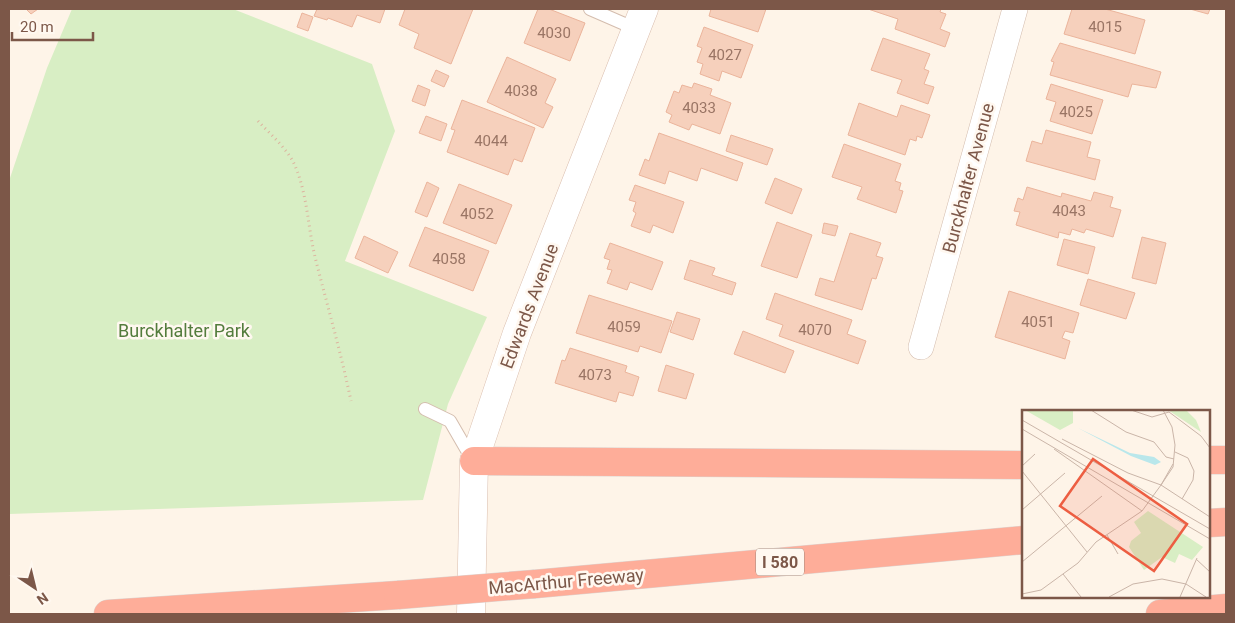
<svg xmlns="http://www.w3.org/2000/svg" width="1235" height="623" viewBox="0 0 1235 623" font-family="Roboto,sans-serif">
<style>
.green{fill:#d8eec4}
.building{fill:#f6d0bc;stroke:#ebb49b}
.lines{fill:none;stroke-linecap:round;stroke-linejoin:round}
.lane-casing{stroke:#d4bdae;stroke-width:14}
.street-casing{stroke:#d4bdae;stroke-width:26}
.secondary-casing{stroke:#dabeae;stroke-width:29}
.highway-casing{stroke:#ddd3cf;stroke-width:29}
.path{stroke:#dcb39e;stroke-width:3;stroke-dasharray:1 4;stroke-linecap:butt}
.lane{stroke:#fff;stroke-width:12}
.street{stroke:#fff;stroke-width:25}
.secondary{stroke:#fff;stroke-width:28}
.highway{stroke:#fead99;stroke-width:28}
.highway-bridge-casing{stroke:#ddd3cf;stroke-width:29;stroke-linecap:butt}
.highway-bridge{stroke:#fead99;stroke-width:28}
.labels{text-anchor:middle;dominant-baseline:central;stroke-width:5;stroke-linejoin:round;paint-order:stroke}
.number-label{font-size:15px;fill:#9a7565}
.shield{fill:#fff8f0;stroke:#a3877a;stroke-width:1}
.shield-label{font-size:16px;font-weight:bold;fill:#7c5748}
.street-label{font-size:18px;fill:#7c5748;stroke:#fff8f0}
.park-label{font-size:18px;fill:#537c3c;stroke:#fff8f0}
.inset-road{fill:none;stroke:#cab5a8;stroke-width:1}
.view{fill:#ed5e42;fill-opacity:0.15;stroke:#ed5e42;stroke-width:2.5}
.inset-edge{fill:none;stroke:#7c5748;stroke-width:2.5}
</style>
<rect width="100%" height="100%" fill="#fef4e8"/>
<path class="green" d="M 72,9 L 233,9 L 372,64 L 395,131 L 345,261 L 487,317 L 448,404 L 423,500 L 9,514 L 9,181 L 47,68 Z"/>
<path class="building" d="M 26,9 L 38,9 L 31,14 Z
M 317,9 L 385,9 L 380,23 L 357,15 L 352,27 L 328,18 L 327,20 L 314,16 Z
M 405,9 L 473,9 L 451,64 L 414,48 L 419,34 L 399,25 Z
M 538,9 L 549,9 L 585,23 L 570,61 L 524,43 Z
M 711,9 L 766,9 L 758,32 L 709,16 Z
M 868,9 L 941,9 L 940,12 L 946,14 L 940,29 L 950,33 L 945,47 L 895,29 L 898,19 Z
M 1072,9 L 1105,9 L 1145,20 L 1135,54 L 1064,34 Z
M 1190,9 L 1210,9 L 1208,14 Z
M 302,13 L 313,17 L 308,31 L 297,27 Z
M 704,27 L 753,45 L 741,78 L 722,71 L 719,81 L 700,74 L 703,64 L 697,62 L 702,48 L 697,46 Z
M 883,38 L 930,54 L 924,69 L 929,71 L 924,84 L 934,87 L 928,104 L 897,93 L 902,80 L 871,70 Z
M 1060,43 L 1161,72 L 1156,88 L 1132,84 L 1128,97 L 1050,75 L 1054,62 L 1051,61 Z
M 507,57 L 556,79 L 545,103 L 553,107 L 543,128 L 487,102 Z
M 436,70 L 449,76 L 444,87 L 431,81 Z
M 694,83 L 712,89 L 710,95 L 731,103 L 720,134 L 692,124 L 689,130 L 669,122 L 672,115 L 666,112 L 674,91 L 679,93 L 682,85 L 692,88 Z
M 1051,84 L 1103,100 L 1092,134 L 1050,121 L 1056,102 L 1046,99 Z
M 418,85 L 430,90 L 425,106 L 412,101 Z
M 462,100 L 535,128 L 522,162 L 514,159 L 508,175 L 447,152 L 455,130 L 451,129 Z
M 859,103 L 897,117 L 901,105 L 930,115 L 922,138 L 917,136 L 916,141 L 910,139 L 905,155 L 848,135 Z
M 426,116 L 447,124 L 441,141 L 419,133 Z
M 1046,130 L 1091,142 L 1087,157 L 1100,160 L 1095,180 L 1026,161 L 1032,141 L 1042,144 Z
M 659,133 L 743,163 L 737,181 L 701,168 L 697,181 L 669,171 L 665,184 L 639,175 L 645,159 L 649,161 Z
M 731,135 L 773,149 L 767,165 L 726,151 Z
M 844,144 L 901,164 L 895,181 L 901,183 L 899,190 L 903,191 L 896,213 L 857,199 L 862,187 L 832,177 Z
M 775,178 L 802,189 L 792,214 L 765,203 Z
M 427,182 L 439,188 L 427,217 L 415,212 Z
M 459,184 L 512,205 L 496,244 L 443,223 Z
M 635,185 L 684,202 L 673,233 L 653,225 L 650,233 L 631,226 L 636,213 L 633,211 L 636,202 L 629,200 Z
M 1027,187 L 1061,197 L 1062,193 L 1091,201 L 1094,192 L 1113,197 L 1110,207 L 1121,210 L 1113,237 L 1086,229 L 1084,233 L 1072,229 L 1070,235 L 1059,232 L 1058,238 L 1016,225 L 1020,212 L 1014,211 L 1018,198 L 1023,200 Z
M 777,222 L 812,235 L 797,278 L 761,266 Z
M 824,223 L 838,226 L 835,236 L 822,233 Z
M 425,227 L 489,251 L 473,291 L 409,266 Z
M 850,233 L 881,243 L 876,256 L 883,258 L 876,279 L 872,278 L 862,310 L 815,295 L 820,278 L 834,282 Z
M 364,236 L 398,252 L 388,273 L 355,258 Z
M 1142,237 L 1166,243 L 1156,284 L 1132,278 Z
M 1064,239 L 1095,247 L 1088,274 L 1057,265 Z
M 610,243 L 663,262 L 652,290 L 630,282 L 627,290 L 607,283 L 612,270 L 607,269 L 610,260 L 604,258 Z
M 690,260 L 715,268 L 712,275 L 736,283 L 732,295 L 684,279 Z
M 1088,279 L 1135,293 L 1126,319 L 1080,305 Z
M 1009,291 L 1079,313 L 1073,333 L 1065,331 L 1062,338 L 1070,341 L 1065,359 L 995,337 Z
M 775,293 L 852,320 L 847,334 L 866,341 L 858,364 L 779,336 L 783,325 L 766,319 Z
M 589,295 L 672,321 L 661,353 L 640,346 L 638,352 L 576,333 Z
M 677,312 L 700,319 L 693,340 L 670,332 Z
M 743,331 L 794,351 L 785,373 L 734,354 Z
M 570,348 L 627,366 L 625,372 L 639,377 L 633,396 L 619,392 L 616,402 L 555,383 L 562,360 L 565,361 Z
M 666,365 L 694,374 L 686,399 L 658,391 Z"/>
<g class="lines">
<g class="lane-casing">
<path id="lane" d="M 590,9 L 636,29
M 425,409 L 450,421 L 472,459"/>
</g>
<g class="street-casing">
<path id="street" d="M 921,347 L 1015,9"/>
</g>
<g class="secondary-casing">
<path id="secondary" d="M 471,614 L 474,461 L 517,333 L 644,9"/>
</g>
<g class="highway-casing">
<path id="highway" d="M 1209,460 L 1226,460
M 474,461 L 1024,465
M 1209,523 L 1226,522
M 535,584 L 1024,540
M 108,614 L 398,595
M 1160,614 L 1226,608"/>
</g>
<path class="path" d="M 258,121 C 271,135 289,150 296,168 C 308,198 308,230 316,261 C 328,308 341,353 351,401"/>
<use href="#lane" class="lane"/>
<use href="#street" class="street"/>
<use href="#secondary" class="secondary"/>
<use href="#highway" class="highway"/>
<g class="highway-bridge-casing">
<path id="highway-bridge" d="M 398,595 L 535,584"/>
</g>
<use href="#highway-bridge" class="highway-bridge"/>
</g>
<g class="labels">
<g class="number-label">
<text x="1105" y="27">4015</text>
<text x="554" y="33">4030</text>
<text x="725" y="55">4027</text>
<text x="521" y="91">4038</text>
<text x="699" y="108">4033</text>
<text x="1076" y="112">4025</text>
<text x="491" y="141">4044</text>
<text x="1069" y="211">4043</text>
<text x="477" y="214">4052</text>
<text x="449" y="259">4058</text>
<text x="1038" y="322">4051</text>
<text x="624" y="327">4059</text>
<text x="815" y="330">4070</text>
<text x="595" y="375">4073</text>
</g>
<rect class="shield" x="756" y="548.5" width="48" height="27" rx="4"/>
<g class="shield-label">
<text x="780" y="562">I 580</text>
</g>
<g class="street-label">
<text transform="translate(968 178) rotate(-75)">Burckhalter Avenue</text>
<text transform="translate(529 306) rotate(-69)">Edwards Avenue</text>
<text transform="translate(566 581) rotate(-5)">MacArthur Freeway</text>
</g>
<g class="park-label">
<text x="184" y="330">Burckhalter Park</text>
</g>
</g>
<g transform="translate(1022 410)">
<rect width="188" height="188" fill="#fef4e8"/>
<path d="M 3,0 L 51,0 L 51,13 L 38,20 ZM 146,0 L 164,0 L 174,10 L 179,22 ZM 126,101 L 181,137 L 170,150 L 157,144 L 153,153 L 140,147 L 122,160 L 107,137 L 109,131 L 119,123 L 112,112 Z" fill="#d8eec4"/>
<path d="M 56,18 L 108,43 L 132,47 L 139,52 L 133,55 L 109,46 Z" fill="#b9e7eb"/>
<path class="inset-road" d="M 69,0 L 104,22 L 132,32 L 144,47 L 152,49M 109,0 L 130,7 L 147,2 L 179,26 L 188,38M 0,10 L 188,119M 0,19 L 188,129M 40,29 L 106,63 L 139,75M 32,39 L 120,101M 153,42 L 166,48 L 172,61 L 171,70 L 160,89M 0,56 L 13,44M 0,61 L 65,142M 139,75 L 151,57 L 153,35 L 150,17 L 141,0M 139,75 L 151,54M 0,100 L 43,63M 85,125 L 96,144M 174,149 L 188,162M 0,152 L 80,86M 41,164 L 59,187M 0,184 L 19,180 L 56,153 L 74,132 L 120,101 L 139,75 L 188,107M 87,187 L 111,174 L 140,169 L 164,174 L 184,187M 158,187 L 175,148"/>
<path class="view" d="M 71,49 L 165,114 L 132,161 L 38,96 Z"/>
<rect width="188" height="188" class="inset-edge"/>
</g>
<rect width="1235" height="623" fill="none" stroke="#7c5748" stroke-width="20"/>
<g transform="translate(35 588) rotate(145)" stroke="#fff8f0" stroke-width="4" paint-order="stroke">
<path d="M0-4L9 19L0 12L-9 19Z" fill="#7c5748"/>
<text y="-8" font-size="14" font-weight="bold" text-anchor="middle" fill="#7c5748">N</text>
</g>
<path d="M12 32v8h81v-8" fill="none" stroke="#7c5748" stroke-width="2.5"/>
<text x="20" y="32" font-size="15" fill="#7c5748" stroke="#fff8f0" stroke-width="4" paint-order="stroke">20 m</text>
</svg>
